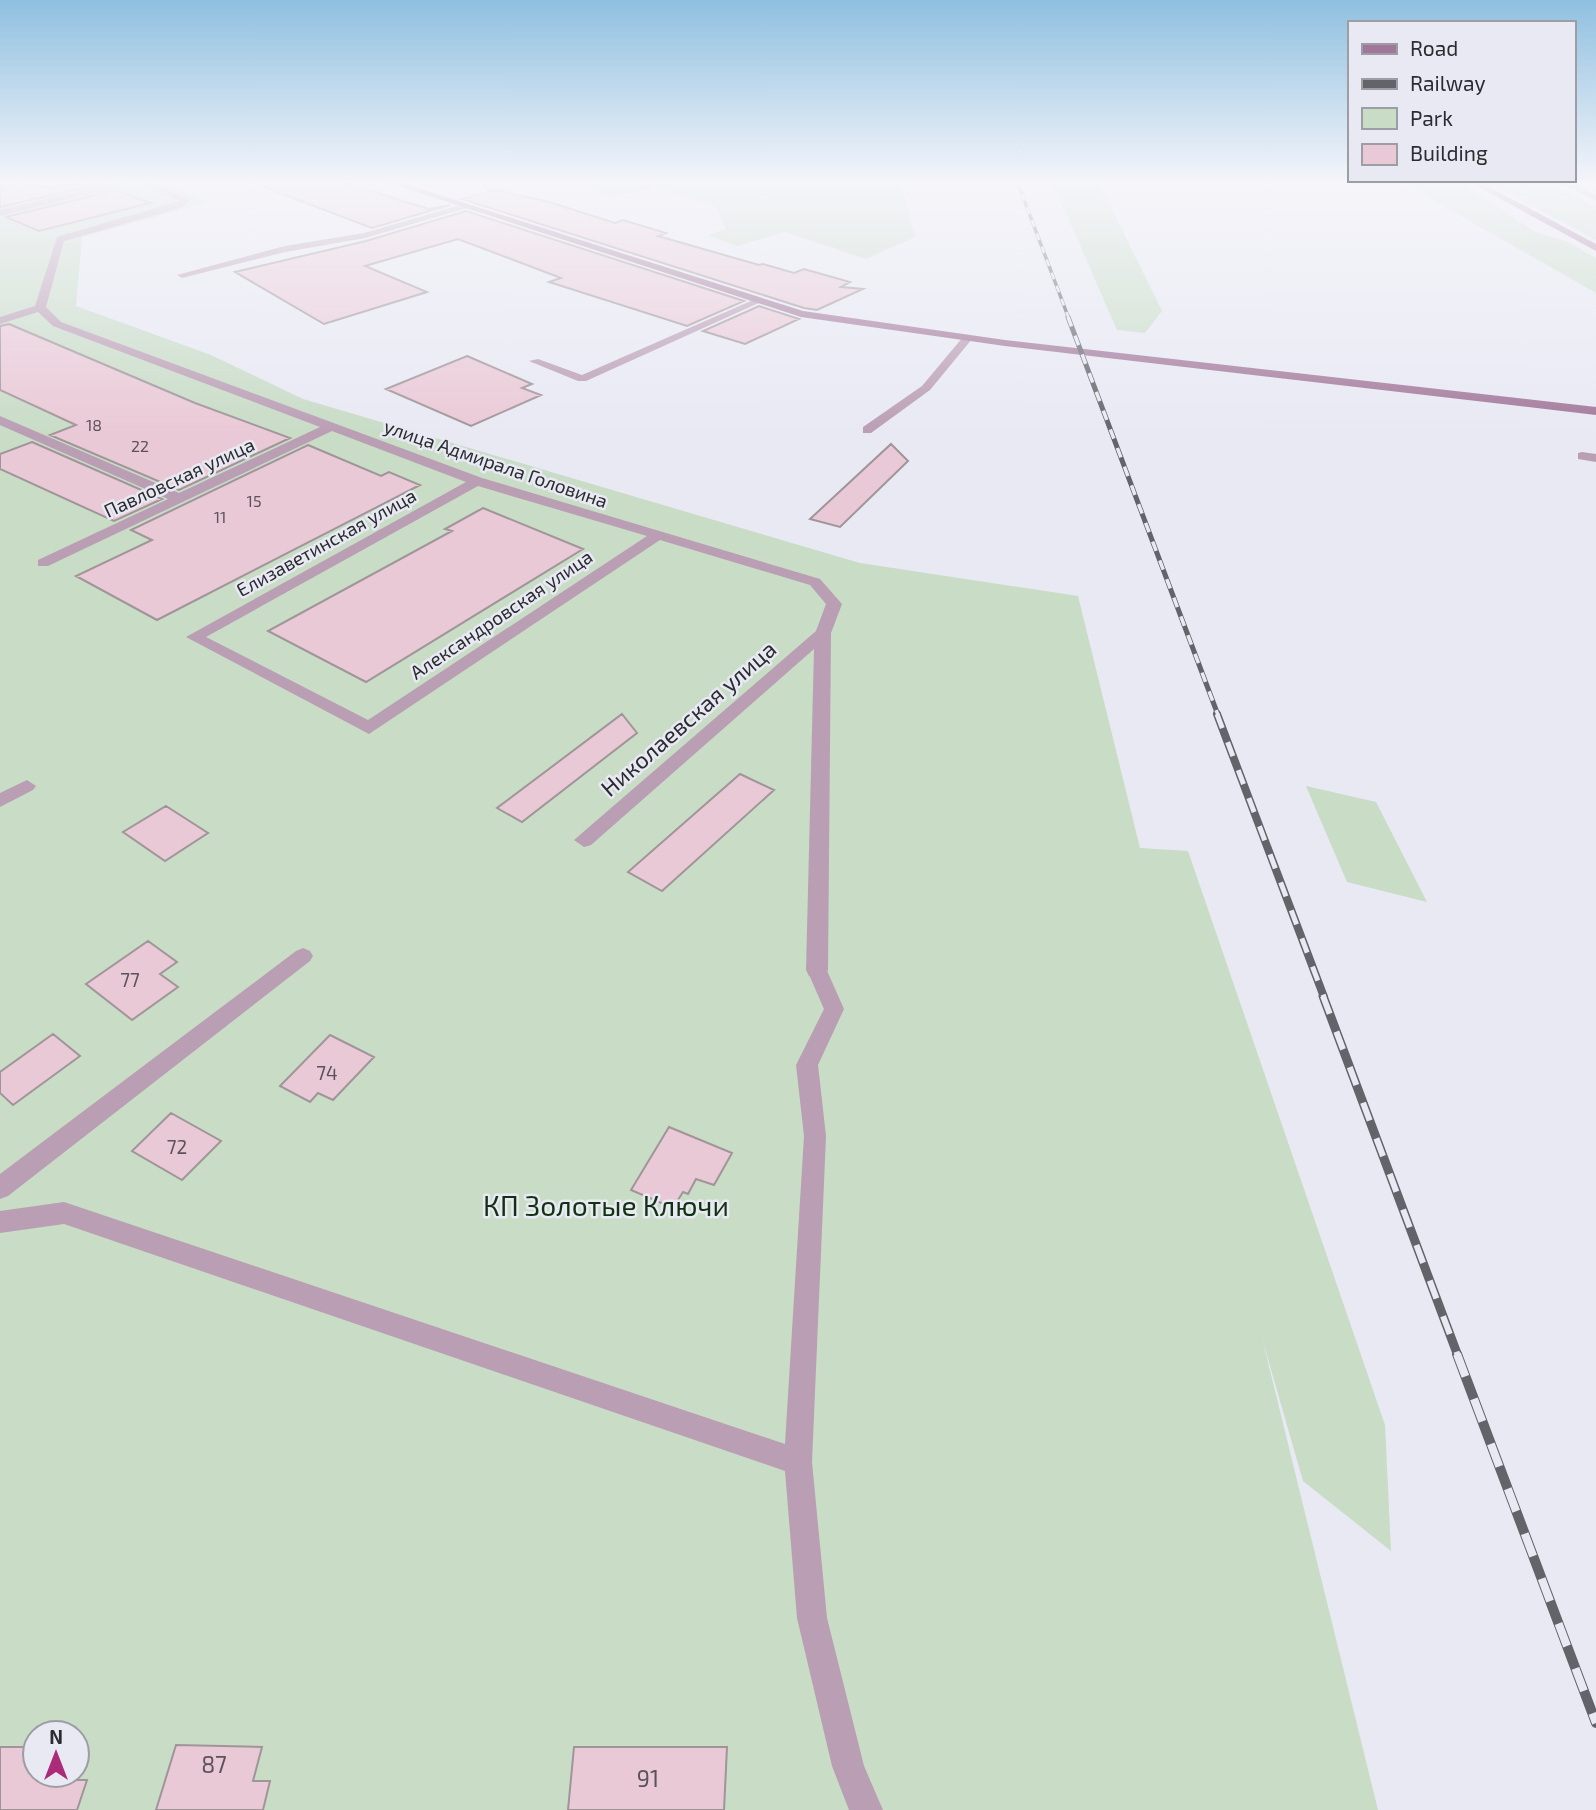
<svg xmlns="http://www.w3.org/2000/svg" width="1596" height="1810" viewBox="0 0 1596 1810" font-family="'Exo 2',sans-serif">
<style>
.green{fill:#c8dcc6;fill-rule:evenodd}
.building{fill:#eac9d6;stroke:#a09599;stroke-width:2}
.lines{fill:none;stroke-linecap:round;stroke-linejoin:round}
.lane{fill:#ba9eb4;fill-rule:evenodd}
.street{fill:#ba9eb4;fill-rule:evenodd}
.secondary{fill:#a2789a;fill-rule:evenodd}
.rail-far4-casing{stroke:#63646a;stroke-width:3.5}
.rail-far3-casing{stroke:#63646a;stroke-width:5}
.rail-far2-casing{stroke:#63646a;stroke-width:8}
.rail-far1-casing{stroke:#63646a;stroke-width:9}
.rail-casing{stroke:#63646a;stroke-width:10}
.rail-far4{stroke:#e8e9f3;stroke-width:2.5;stroke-dasharray:7;stroke-linecap:butt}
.rail-far3{stroke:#e8e9f3;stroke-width:3.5;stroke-dasharray:10;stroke-linecap:butt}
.rail-far2{stroke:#e8e9f3;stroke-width:5;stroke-dasharray:15;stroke-linecap:butt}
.rail-far1{stroke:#e8e9f3;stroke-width:6;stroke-dasharray:19;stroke-linecap:butt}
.rail{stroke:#e8e9f3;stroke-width:8;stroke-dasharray:24;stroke-linecap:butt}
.labels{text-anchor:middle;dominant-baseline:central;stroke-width:5;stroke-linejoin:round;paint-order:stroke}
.far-number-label{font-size:16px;fill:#5b535a}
.far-street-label{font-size:19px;fill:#2b2c30;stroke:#e8e9f3}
.number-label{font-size:19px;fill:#5b535a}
.street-label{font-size:23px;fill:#2b2c30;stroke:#e8e9f3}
.near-number-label{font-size:23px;fill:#5b535a}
.near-park-label{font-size:28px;fill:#103210;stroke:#e8e9f3}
</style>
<rect width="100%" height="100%" fill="#e8e9f3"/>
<path class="green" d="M 0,181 L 153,181 L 209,202 L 82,237 L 76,306 L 211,355 L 303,399 L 860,563 L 1078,596 L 1140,848 L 1188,851 L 1385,1425 L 1391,1551 L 1303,1481 L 1262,1338 L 1378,1810 L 0,1810 ZM 35,1733 L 77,1733 L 77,1775 L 35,1775 Z
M 571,181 L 891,181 L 901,184 L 915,237 L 866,259 L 785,232 L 737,246 L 708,235 L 726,229 L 715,206 L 654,187 L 611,198 Z
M 1052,181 L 1098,181 L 1162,311 L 1145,333 L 1117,330 Z
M 1400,181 L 1459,181 L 1535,232 L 1566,241 L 1596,258 L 1596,293 Z
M 1485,181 L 1545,181 L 1596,207 L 1596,240 Z
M 1306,786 L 1376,802 L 1427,902 L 1347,882 Z"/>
<path class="building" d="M 30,181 L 50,189 L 84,181 L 100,184 L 0,207 L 0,188 Z
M 256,181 L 338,181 L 429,209 L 450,205 L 372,228 L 256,184 Z
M 116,190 L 150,203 L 39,231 L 6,217 Z
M 494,190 L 546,201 L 615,223 L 623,220 L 666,233 L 658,236 L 759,265 L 763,264 L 794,273 L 804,269 L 850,282 L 841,287 L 863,289 L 817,310 L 804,308 L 462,199 Z
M 466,211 L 744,301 L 687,326 L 549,282 L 561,278 L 458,239 L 365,266 L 427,292 L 324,324 L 235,272 L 366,241 Z
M 759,306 L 799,319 L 745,344 L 703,331 Z
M 9,324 L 195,403 L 290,438 L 179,490 L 50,435 L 76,425 L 0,390 L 0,326 Z
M 467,356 L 532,384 L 522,388 L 541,395 L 471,426 L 386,389 Z
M 32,442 L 162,499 L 114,521 L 0,469 L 0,454 Z
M 891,444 L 908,461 L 840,527 L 810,519 Z
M 308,445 L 381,476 L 389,472 L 420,485 L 157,620 L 76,576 L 152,540 L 131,530 Z
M 483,508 L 583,549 L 366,682 L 268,631 L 452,531 L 445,529 Z
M 622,714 L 637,733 L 522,822 L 497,808 Z
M 740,774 L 774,790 L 662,891 L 628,872 Z
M 166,806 L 208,833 L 165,861 L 123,832 Z
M 148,941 L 177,962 L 160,974 L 178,987 L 132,1020 L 86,984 Z
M 53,1034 L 80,1056 L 13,1105 L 0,1093 L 0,1072 Z
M 330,1035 L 374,1057 L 333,1100 L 318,1093 L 310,1102 L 280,1086 Z
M 171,1113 L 221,1141 L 182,1180 L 132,1151 Z
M 669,1127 L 732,1153 L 714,1185 L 696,1179 L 688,1194 L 683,1192 L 673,1208 L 631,1190 Z
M 176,1745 L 262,1747 L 253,1781 L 270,1781 L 263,1810 L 156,1810 Z
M 0,1747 L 35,1747 L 35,1775 L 73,1775 L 71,1780 L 87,1780 L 77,1810 L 0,1810 Z
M 574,1747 L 727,1747 L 724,1810 L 568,1810 Z"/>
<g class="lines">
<path class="lane" d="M 464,204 L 467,208 L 365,238 L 285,252 L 182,278 L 177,275 L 285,246 L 364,233 Z
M 753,300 L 761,302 L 586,381 L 578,381 L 529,361 L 538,359 L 582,375 Z
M 963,337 L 972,339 L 930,390 L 871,433 L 863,433 L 863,427 L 922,386 Z
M 1582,452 L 1596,454 L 1596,462 L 1578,459 L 1578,453 Z
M 27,780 L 36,786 L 33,790 L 0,807 L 0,793 Z
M 303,948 L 310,951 L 313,956 L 310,961 L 8,1196 L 0,1199 L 0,1174 L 296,951 Z
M 817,962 L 824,964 L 844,1009 L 818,1065 L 826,1136 L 812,1462 L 827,1618 L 864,1766 L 883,1810 L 849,1810 L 832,1766 L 797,1618 L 785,1471 L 64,1224 L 0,1233 L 0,1211 L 64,1202 L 785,1444 L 804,1136 L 796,1065 L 824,1009 L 807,970 L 810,964 Z"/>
<path class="street" d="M 0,181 L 10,181 L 0,185 Z
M 123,181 L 148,181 L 189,200 L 183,207 L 64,241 L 46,307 L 61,322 L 482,478 L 820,579 L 842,604 L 831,633 L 828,970 L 825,976 L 817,979 L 809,976 L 806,970 L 814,649 L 591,845 L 584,847 L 574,840 L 816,631 L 826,604 L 810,585 L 660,540 L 369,734 L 186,637 L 466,482 L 332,431 L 48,566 L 38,566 L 38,560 L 168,499 L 0,425 L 0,416 L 179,493 L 320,427 L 53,326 L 38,312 L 0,324 L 0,317 L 35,306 L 57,237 L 179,201 L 138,182 L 0,216 L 0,210 ZM 478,486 L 647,536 L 368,720 L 206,637 Z
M 1557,181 L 1568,181 L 1596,195 L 1596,201 Z"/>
<path class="secondary" d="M 383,181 L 396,181 L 803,311 L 1005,340 L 1596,407 L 1596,415 L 1005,346 L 801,317 Z
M 1468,181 L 1478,181 L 1596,244 L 1596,251 Z"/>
<g class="rail-far4-casing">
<path id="rail-far4" d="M 1017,181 L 1069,319"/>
</g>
<g class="rail-far3-casing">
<path id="rail-far3" d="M 1068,317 L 1218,715"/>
</g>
<g class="rail-far2-casing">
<path id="rail-far2" d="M 1217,714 L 1324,997"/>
</g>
<g class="rail-far1-casing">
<path id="rail-far1" d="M 1323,996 L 1458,1356"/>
</g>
<g class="rail-casing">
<path id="rail" d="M 1457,1354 L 1596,1723"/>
</g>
<use href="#rail-far4" class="rail-far4"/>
<use href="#rail-far3" class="rail-far3"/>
<use href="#rail-far2" class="rail-far2"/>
<use href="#rail-far1" class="rail-far1"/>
<use href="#rail" class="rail"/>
</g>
<linearGradient id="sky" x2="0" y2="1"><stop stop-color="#8fc0e0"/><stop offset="0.42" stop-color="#f5f5fa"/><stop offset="1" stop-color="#f5f5fa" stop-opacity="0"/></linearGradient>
<rect width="1596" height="434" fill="url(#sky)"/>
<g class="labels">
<g class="far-number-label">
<text x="94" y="424">18</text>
<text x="140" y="445">22</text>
<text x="254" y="500">15</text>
<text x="220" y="516">11</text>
</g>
<g class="far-street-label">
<text transform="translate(496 463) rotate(19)">улица Адмирала Головина</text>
<text transform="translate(179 477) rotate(-25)">Павловская улица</text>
<text transform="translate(326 542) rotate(-29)">Елизаветинская улица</text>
<text transform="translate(501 614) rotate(-34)">Александровская улица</text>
</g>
<g class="number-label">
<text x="130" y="979">77</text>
<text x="327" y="1072">74</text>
<text x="177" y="1146">72</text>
</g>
<g class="street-label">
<text transform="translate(688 718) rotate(-41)">Николаевская улица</text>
</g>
<g class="near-number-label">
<text x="214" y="1764">87</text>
<text x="648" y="1778">91</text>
</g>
<g class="near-park-label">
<text x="606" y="1205">КП Золотые Ключи</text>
</g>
</g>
<rect x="1348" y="21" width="228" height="161" fill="#e8e9f3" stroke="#9c9da5" stroke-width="2"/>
<rect x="1362" y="44" width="35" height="10" fill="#a2789a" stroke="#9c9da5" stroke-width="2"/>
<text x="1410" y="56" font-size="21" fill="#2b2c30">Road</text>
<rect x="1362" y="79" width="35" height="10" fill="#63646a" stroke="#9c9da5" stroke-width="2"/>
<text x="1410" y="91" font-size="21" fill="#2b2c30">Railway</text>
<rect x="1362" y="108" width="35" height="21" fill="#c8dcc6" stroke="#9c9da5" stroke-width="2"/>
<text x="1410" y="126" font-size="21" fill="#2b2c30">Park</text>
<rect x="1362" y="144" width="35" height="21" fill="#eac9d6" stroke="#9c9da5" stroke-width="2"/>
<text x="1410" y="161" font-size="21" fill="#2b2c30">Building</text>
<g transform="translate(56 1754)"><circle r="33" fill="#e8e9f3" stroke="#9c9da5" stroke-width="2"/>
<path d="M0-5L12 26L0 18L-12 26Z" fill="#ac2b78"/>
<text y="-10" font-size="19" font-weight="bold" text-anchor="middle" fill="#2b2c30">N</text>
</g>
</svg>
